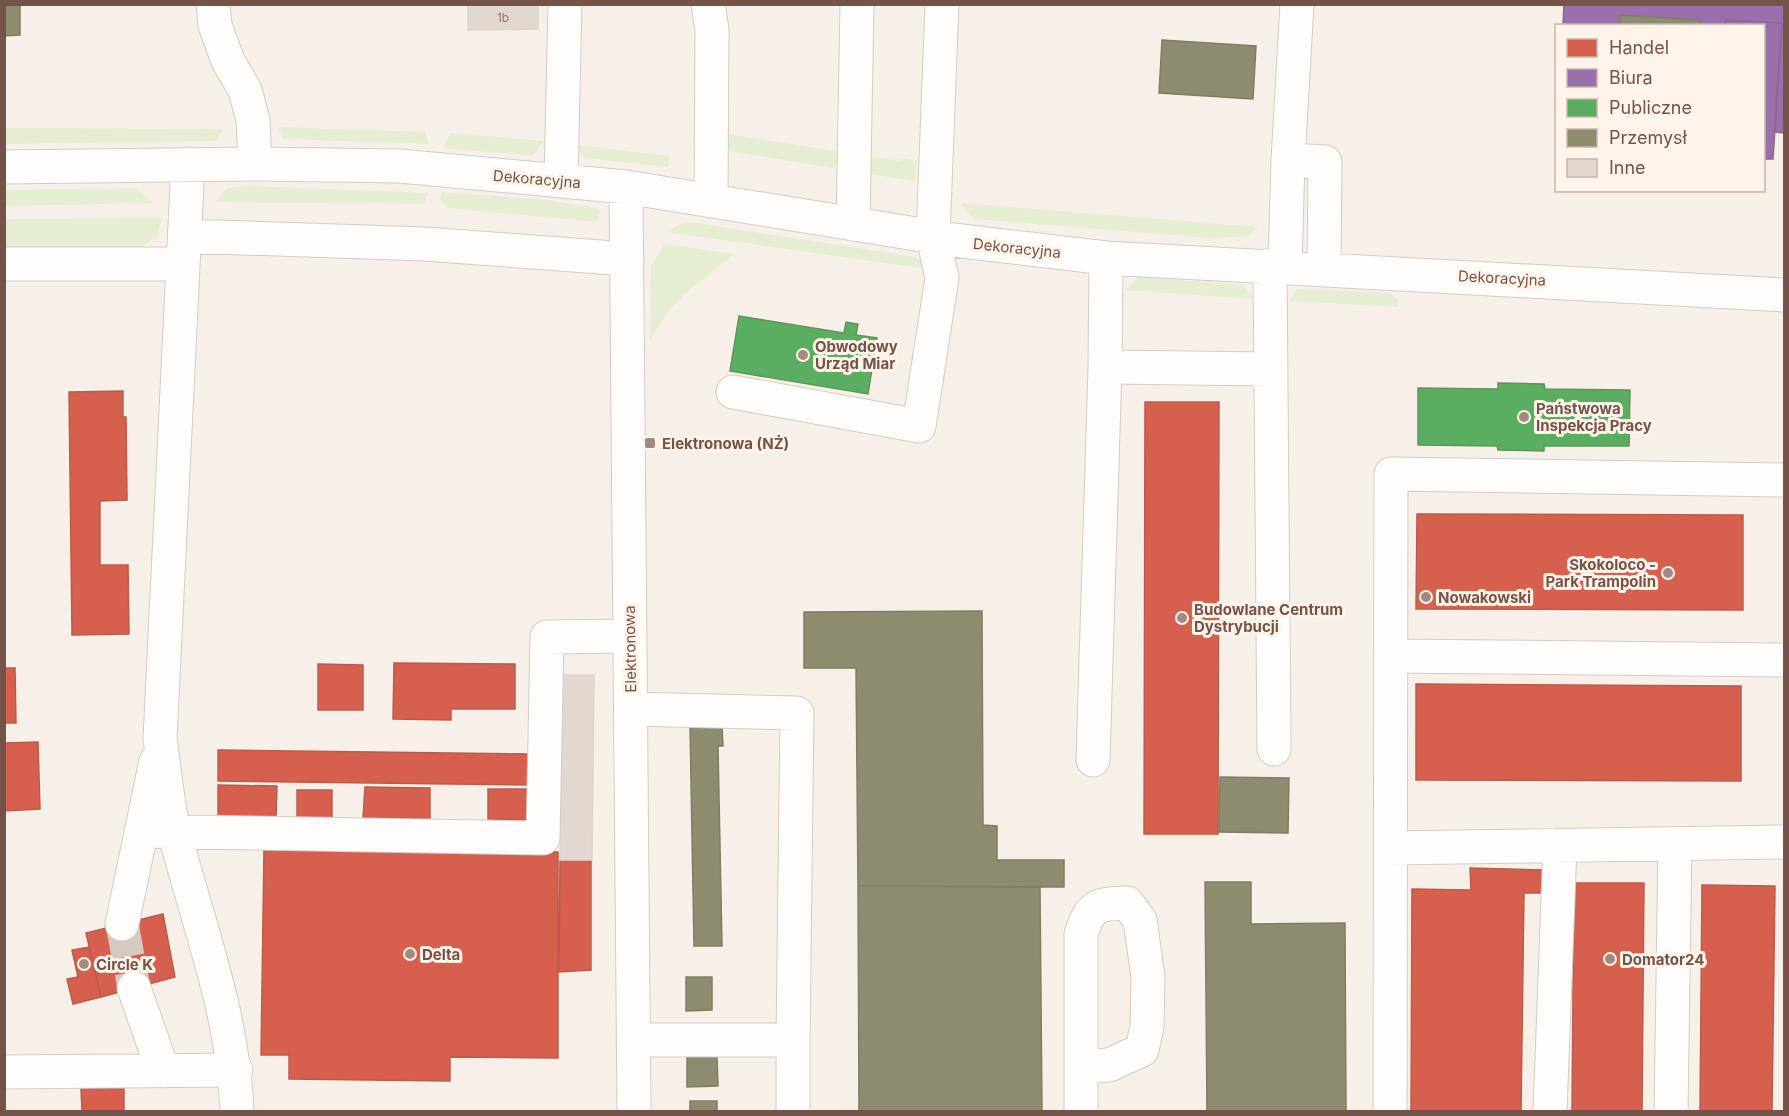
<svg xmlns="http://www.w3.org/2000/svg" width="1789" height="1116" viewBox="0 0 1789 1116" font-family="Inter,sans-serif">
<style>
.green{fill:#e5edd2}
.shops{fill:#d6604d;stroke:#b95c4c;stroke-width:1.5}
.offices{fill:#9970ab;stroke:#8e678d;stroke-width:1.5}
.public{fill:#5aae61;stroke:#62935a;stroke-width:1.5}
.industry{fill:#8c8c6e;stroke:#857b63;stroke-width:1.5}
.building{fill:#e3d8d0;stroke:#e0d2ca;stroke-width:1.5}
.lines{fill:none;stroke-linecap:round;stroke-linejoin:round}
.minor-tunnel{stroke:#d6c9c0;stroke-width:33;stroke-dasharray:33 16;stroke-linecap:butt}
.minor-casing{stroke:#d5cbc5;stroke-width:35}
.minor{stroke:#fefdfc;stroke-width:33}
.poi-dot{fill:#a28a80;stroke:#fff4e9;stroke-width:2}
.labels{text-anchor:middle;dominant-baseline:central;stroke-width:6;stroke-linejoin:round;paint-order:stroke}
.number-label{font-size:12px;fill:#92766c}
.street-label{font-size:15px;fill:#755348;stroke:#fff4e9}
.poi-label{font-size:15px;font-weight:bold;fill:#755348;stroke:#fff4e9;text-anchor:start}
</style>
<rect width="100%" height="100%" fill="#f7f0e8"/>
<path class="green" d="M 278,127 L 425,132 L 429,144 L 283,139 Z
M 4,128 L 19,128 L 223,129 L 215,141 L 5,144 Z
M 451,133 L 544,141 L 533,156 L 443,148 Z
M 727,134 L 841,152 L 834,168 L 728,151 Z
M 576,145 L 669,156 L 668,167 L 584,158 Z
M 865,156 L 900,161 L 901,158 L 917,161 L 915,181 L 863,173 Z
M 248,186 L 428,193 L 424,204 L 214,202 L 228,188 Z
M 135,188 L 154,203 L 5,206 L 5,190 Z
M 441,192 L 548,200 L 601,209 L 597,222 L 450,208 L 440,200 Z
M 961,203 L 1258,227 L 1249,236 L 1210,238 L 976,219 L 968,214 Z
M 162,218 L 158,235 L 142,247 L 5,248 L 4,219 Z
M 683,223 L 696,223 L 917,257 L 928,269 L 667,232 Z
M 665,244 L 734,254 L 682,296 L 665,316 L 650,340 L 651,266 Z
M 1139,277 L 1243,285 L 1254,299 L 1125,290 Z
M 1297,289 L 1390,293 L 1398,300 L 1398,307 L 1290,301 Z"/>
<path class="shops" d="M 123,391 L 123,417 L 126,417 L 127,500 L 100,501 L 100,565 L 128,565 L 129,634 L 72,635 L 69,392 Z
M 1145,402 L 1219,402 L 1218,834 L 1144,834 Z
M 1417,514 L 1743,515 L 1743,610 L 1416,609 Z
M 394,663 L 515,664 L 515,709 L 451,709 L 451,720 L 393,719 Z
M 318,664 L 363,665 L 363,710 L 318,710 Z
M 4,668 L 15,668 L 16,723 L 4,723 Z
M 1416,684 L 1741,686 L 1741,781 L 1416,780 Z
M 38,742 L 40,809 L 4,811 L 4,743 Z
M 218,750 L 531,754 L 530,785 L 218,781 Z
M 218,785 L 277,786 L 276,817 L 218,816 Z
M 365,787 L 430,788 L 430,819 L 363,818 Z
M 488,789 L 529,789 L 529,820 L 488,819 Z
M 297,790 L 332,790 L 332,818 L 297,818 Z
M 264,849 L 558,852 L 558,1058 L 450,1057 L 450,1081 L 289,1079 L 289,1055 L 261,1055 Z
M 560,860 L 591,860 L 591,970 L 559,972 Z
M 1470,868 L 1543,870 L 1547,893 L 1524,893 L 1521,1112 L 1411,1112 L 1412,889 L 1471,890 Z
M 1574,883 L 1644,883 L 1642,1112 L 1572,1112 Z
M 1702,885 L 1775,886 L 1772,1112 L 1700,1112 Z
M 163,914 L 175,977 L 101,997 L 86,933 Z
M 89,947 L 101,997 L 73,1004 L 67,979 L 78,977 L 72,950 Z
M 81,1088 L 124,1089 L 124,1112 L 82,1112 Z"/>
<path class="offices" d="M 1564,4 L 1784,4 L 1784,133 L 1774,132 L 1782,23 L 1726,20 L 1725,26 L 1563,26 Z
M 1726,20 L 1782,23 L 1773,159 L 1764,159 L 1764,26 L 1725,26 Z"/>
<path class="public" d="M 739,316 L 844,333 L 846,322 L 858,324 L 856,335 L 877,338 L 868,394 L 730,371 Z
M 1498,383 L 1544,384 L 1545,389 L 1630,390 L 1629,446 L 1544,446 L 1544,451 L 1498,450 L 1497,446 L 1418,445 L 1418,388 L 1498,389 Z"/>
<path class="industry" d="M 4,4 L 20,4 L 20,35 L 4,36 Z
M 1620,15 L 1700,20 L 1699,26 L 1620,26 Z
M 1162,40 L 1256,46 L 1253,99 L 1159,93 Z
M 982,611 L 983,825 L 997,826 L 997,860 L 1064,860 L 1064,887 L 858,886 L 856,668 L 804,668 L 804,612 Z
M 690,726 L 722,726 L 723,746 L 718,746 L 722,946 L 694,946 Z
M 1220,777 L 1289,778 L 1288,833 L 1219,832 Z
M 1205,882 L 1251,882 L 1251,924 L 1345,923 L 1346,1112 L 1207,1112 Z
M 858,886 L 1040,887 L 1042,1112 L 859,1112 Z
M 686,977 L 712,977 L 712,1010 L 686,1011 Z
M 687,1057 L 717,1057 L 718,1086 L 687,1087 Z
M 690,1101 L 717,1101 L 717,1112 L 690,1112 Z"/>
<path class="building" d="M 468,4 L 538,4 L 538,29 L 468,30 Z
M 562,675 L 594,675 L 592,860 L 560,860 Z"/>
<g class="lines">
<path class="minor-tunnel" d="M 122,924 L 134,988"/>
<g class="minor-casing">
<path id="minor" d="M 213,4 L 215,25 L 228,61 L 245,90 L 253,120 L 255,164
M 708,4 L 712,30 L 711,201
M 1297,4 L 1288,160 L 1325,162 L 1324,268
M 188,164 L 160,739 C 165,770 167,804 175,835 C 199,926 234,1017 237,1112
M 4,167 L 255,164 L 400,166 L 626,187 L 953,240 L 1106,258 L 1784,295
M 561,181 L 565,4
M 626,187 L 634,1112
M 853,224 L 857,4
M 185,236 L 425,244 L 627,259
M 4,264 L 183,264
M 1270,265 L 1274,749
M 1285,266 L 1288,160
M 1105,367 L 1106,258
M 733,392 L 919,426 L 942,278 L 933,237 L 942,4
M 1391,656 L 1784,660
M 631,709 L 797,713 L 793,1040 L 634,1040
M 1093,760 L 1105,367 L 1271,369
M 141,831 L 543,838 L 547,637 L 630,636
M 1391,848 L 1784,842
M 122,924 L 156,761
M 134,988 L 163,1071
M 1081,1067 L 1109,1065 L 1142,1050 L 1147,1026 L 1148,977 L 1140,920 L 1127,903 C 1097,904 1091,904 1081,934 L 1081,1112
M 4,1072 L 236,1070
M 793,1112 L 793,1040
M 1390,1112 L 1391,474 L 1784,480
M 1550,1112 L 1560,845
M 1671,1112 L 1675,844"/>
</g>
<use href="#minor" class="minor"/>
</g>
<g class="poi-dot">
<circle cx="803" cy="355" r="6"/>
<circle cx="1524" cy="417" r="6"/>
<rect x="644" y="437" width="12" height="12" rx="3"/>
<circle cx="1668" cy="573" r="6"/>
<circle cx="1426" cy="597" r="6"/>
<circle cx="1182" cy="618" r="6"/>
<circle cx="410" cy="954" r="6"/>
<circle cx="1610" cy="959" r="6"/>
<circle cx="84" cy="964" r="6"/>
</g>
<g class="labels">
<g class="number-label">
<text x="503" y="17">1b</text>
</g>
<g class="street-label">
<text transform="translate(537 179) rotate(5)">Dekoracyjna</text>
<text transform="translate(1017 248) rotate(6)">Dekoracyjna</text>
<text transform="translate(1502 278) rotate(3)">Dekoracyjna</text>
<text transform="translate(630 649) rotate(-91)">Elektronowa</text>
</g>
<g class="poi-label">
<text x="815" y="346">Obwodowy<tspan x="815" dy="17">Urząd Miar</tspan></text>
<text x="1536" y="408">Państwowa<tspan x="1536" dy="17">Inspekcja Pracy</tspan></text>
<text x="662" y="443">Elektronowa (NŻ)</text>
<text x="1656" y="564" text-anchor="end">Skokoloco -<tspan x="1656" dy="17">Park Trampolin</tspan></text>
<text x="1438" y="597">Nowakowski</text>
<text x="1194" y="609">Budowlane Centrum<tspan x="1194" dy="17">Dystrybucji</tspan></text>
<text x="422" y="954">Delta</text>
<text x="1622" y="959">Domator24</text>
<text x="96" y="964">Circle K</text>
</g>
</g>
<rect width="1789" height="1116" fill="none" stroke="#755348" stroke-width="12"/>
<rect x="1555" y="24" width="210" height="168" fill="#fff4e9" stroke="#c8b4a9" stroke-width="1.5"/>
<rect x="1567" y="39" width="30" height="18" fill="#d6604d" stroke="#c8b4a9" stroke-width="1.5"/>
<text x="1609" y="54" font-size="18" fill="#755348">Handel</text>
<rect x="1567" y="69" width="30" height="18" fill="#9970ab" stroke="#c8b4a9" stroke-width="1.5"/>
<text x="1609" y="84" font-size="18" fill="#755348">Biura</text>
<rect x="1567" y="99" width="30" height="18" fill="#5aae61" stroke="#c8b4a9" stroke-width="1.5"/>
<text x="1609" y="114" font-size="18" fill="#755348">Publiczne</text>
<rect x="1567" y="129" width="30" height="18" fill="#8c8c6e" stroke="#c8b4a9" stroke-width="1.5"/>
<text x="1609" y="144" font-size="18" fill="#755348">Przemysł</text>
<rect x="1567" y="159" width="30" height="18" fill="#e3d8d0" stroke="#c8b4a9" stroke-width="1.5"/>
<text x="1609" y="174" font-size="18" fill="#755348">Inne</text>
</svg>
